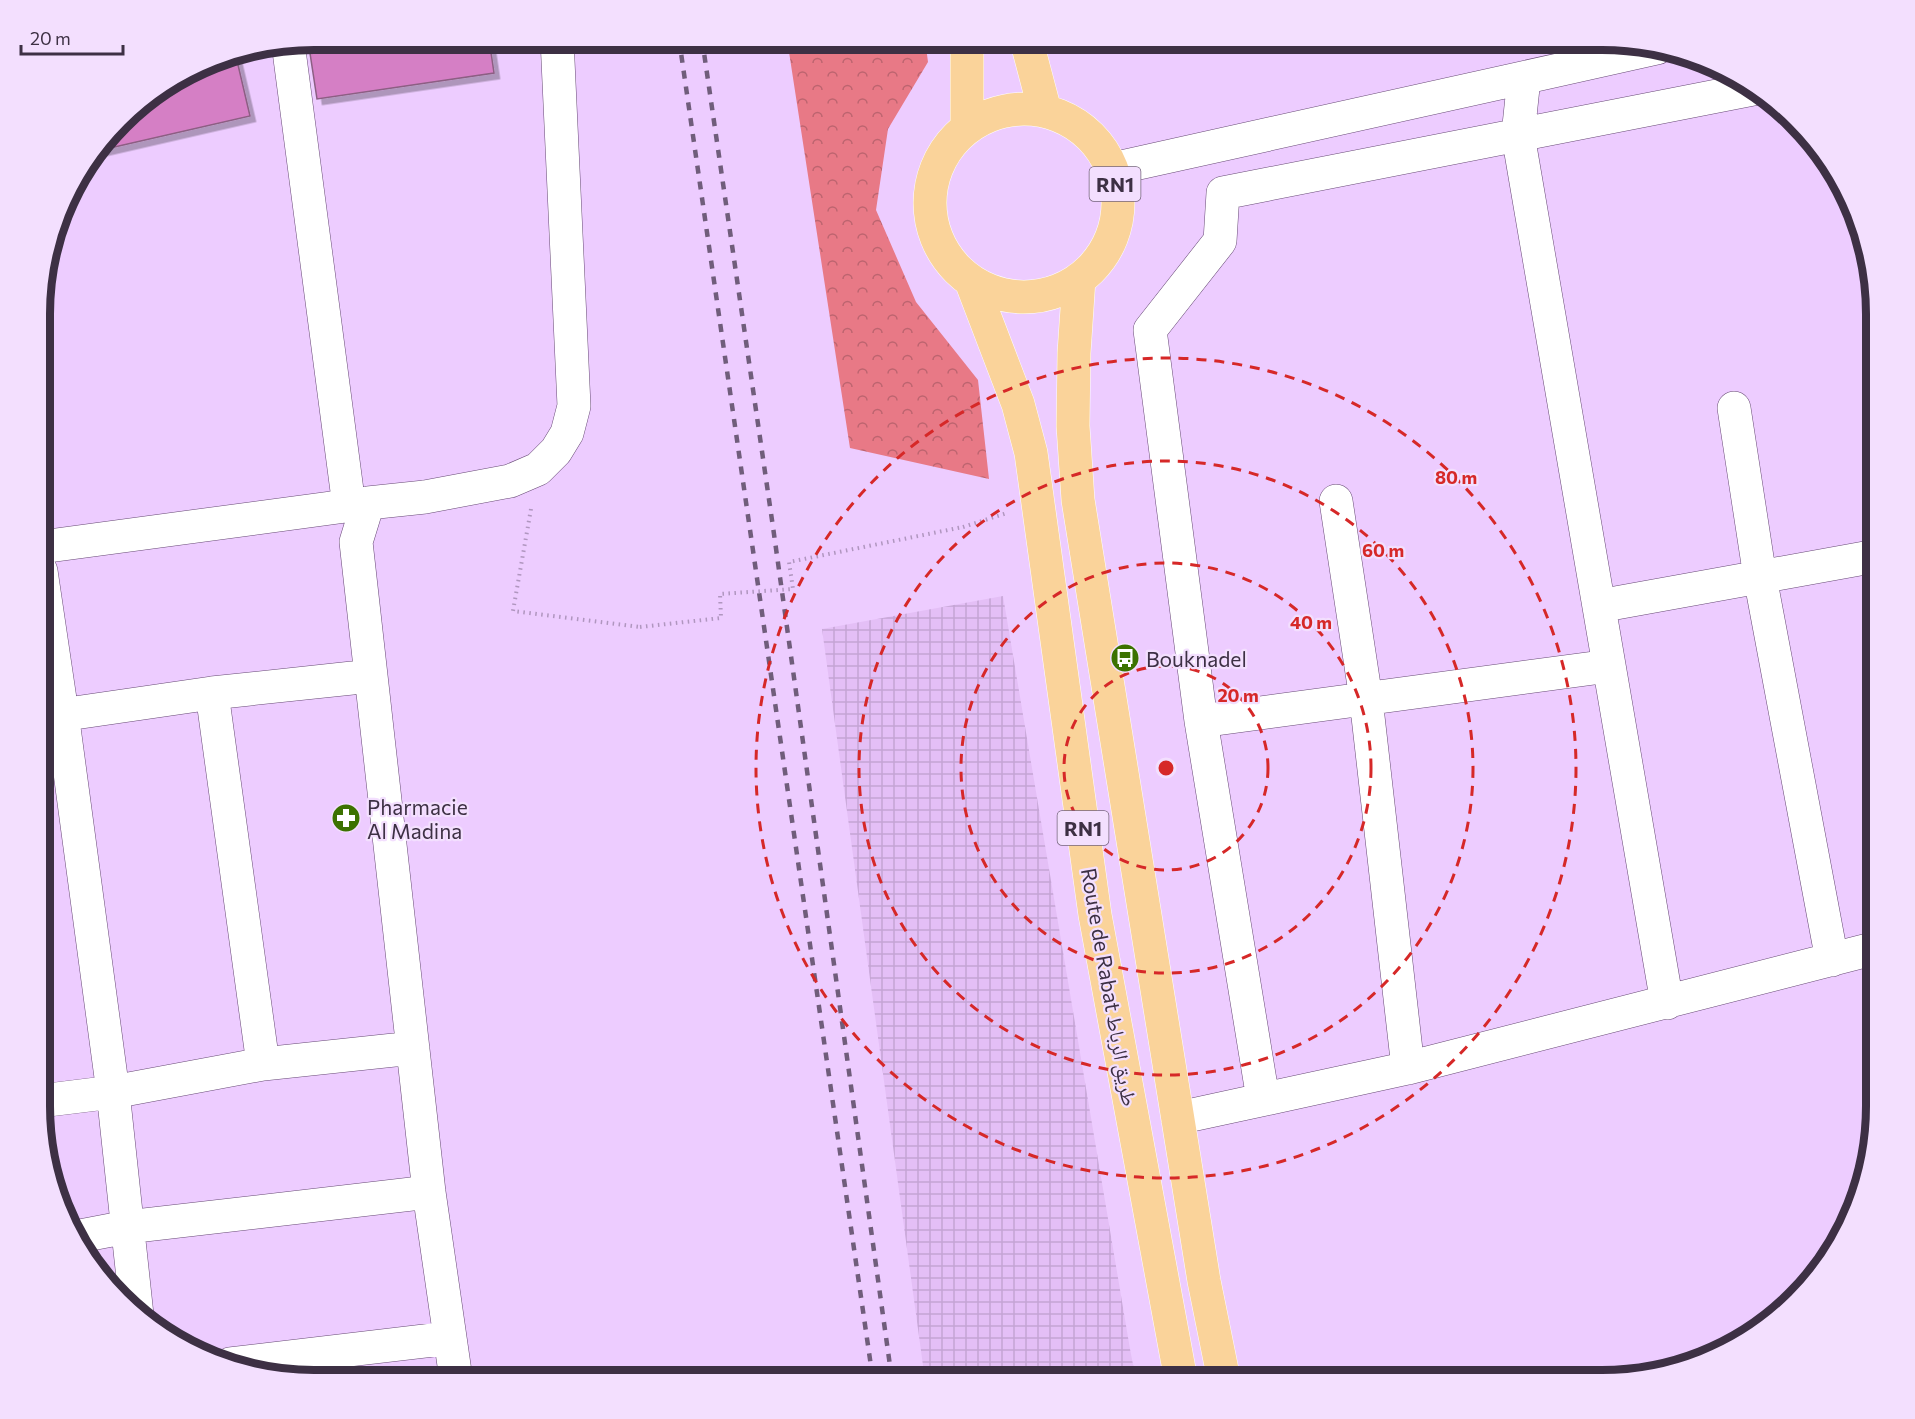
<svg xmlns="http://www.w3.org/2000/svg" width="1915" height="1419" viewBox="0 0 1915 1419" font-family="Commissioner,'Noto Naskh Arabic',sans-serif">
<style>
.industrial{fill:url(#industrial-grid)}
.forest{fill:url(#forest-crowns)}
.building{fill:#d57fc5;stroke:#8c5f83;stroke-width:1.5;filter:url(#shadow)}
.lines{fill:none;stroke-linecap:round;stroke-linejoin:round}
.minor-casing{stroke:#674a75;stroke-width:34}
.major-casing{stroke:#fff;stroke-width:34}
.path{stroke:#b096bf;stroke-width:4;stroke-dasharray:1.5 4.5;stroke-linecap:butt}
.minor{stroke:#fff;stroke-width:33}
.major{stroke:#fad39a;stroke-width:33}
.rail{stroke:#705d7b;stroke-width:4.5;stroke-dasharray:8 8;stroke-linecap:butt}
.path-bridge{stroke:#b096bf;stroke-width:4;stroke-dasharray:1.5 4.5;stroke-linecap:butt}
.ring{fill:none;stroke:#d62828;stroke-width:3;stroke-dasharray:10 8}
.labels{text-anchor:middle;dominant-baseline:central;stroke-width:4.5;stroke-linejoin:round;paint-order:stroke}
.shield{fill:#f3dffe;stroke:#74647c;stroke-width:1.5}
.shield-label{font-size:20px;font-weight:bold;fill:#3d3044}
.poi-label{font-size:21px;fill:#3d3044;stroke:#f3dffe;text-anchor:start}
.street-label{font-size:21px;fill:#3d3044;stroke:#f3dffe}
.rim{fill:none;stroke:#3d3044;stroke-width:8}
.centre{fill:#d62828;stroke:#f3dffe;stroke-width:3}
.ring-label{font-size:18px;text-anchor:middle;font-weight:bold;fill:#d62828;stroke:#f3dffe;stroke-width:4.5;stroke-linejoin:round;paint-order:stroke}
</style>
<defs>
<pattern id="industrial-grid" width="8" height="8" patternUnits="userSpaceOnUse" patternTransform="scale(1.5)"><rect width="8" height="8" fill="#e4bff6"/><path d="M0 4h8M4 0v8" fill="none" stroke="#c4a4d4"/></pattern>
<pattern id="forest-crowns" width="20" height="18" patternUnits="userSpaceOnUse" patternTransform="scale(1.5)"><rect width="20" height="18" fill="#e87986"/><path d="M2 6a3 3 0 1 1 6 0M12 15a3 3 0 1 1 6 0" fill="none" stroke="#bd646f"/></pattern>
<filter id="shadow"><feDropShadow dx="5.5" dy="5.5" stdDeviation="0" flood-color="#0004"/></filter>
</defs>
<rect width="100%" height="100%" fill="#edccff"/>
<path class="industrial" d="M 1003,596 L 1130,1349 L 1136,1380 L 925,1380 L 822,629 Z"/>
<path class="forest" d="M 787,39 L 925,39 L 928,62 L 888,129 L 876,210 L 916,302 L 978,380 L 989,479 L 850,448 Z"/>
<path class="building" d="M 314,39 L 489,39 L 494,73 L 317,99 L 308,40 Z
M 235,52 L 250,116 L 97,151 L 133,107 L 225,54 Z"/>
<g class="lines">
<g class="minor-casing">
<path id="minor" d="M 288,43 L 349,506
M 1524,78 L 1518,135 L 1667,1003
M 1112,169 L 1657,48
M 1734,408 L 1760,577 L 1832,960
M 1336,501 L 1366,699 L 1408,1068
M 368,503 L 356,542 L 429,1192 L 456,1379
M 41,547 L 368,503 L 425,497 L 510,481 L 538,469 L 556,451 L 567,433 L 574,406 L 557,39
M 41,571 L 62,713 L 113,1092 L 137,1315
M 1599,606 L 1876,556
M 40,718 L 212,693 L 371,676
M 1201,721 L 1609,666
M 263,1064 L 413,1048
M 1263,1099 L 1201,721 L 1150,330 L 1220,241 L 1223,193 L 1753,89
M 40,1101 L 113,1092 L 263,1064 L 212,693
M 1178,1118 L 1408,1068 L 1876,948
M 75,1237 L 127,1227 L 429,1192
M 230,1364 L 450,1338"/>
</g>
<g class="major-casing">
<path id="major" d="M 967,39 L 967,127
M 1026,39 L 1045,111
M930 203a94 94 0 1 1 188 0a94 94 0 1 1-188 0Z
M 1079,279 L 1074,353 L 1073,426 L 1078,500 L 1204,1281 L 1224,1380
M 971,281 L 1018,404 L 1031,453 L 1095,915 L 1181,1380"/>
</g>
<path class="path" d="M 531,509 L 513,611 L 640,627
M 963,527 L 1007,513"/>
<use href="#minor" class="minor"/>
<use href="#major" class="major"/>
<path class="rail" d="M 679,39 L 873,1380
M 702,39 L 773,527 L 892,1380"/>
<path class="path-bridge" d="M 640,627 L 721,618 L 720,594 L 793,589 L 789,562 L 963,527"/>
</g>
<g class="ring">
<circle cx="1166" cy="768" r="102"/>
<circle cx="1166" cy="768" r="205"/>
<circle cx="1166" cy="768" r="307"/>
<circle cx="1166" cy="768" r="410"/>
</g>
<defs>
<g id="bus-disc" transform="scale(1.5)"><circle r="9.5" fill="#3c7200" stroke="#f3dffe"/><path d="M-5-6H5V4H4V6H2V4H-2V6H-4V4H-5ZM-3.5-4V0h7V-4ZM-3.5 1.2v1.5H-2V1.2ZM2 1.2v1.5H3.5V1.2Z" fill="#fff"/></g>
<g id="pharmacy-disc" transform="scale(1.5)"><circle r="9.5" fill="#3c7200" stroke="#f3dffe"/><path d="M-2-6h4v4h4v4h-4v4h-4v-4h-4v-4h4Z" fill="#fff"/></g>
</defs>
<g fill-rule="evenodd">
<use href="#bus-disc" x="1125" y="658"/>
<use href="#pharmacy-disc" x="346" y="818"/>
</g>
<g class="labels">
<g class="shield">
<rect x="1089.5" y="167" width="51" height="34" rx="4.5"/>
<rect x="1057.5" y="811" width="51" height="34" rx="4.5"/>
</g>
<g class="shield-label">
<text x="1115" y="184">RN1</text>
<text x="1083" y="828">RN1</text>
</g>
<g class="poi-label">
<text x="1146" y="658">Bouknadel</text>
<text x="367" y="806">Pharmacie<tspan x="367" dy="24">Al Madina</tspan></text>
</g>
<g class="street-label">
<text transform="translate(1110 987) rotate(80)">Route de Rabat طريق الرباط</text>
</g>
</g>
<path d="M0 0H1915V1419H0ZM314 50H1602A264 264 0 0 1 1866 314V1106A264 264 0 0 1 1602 1370H314A264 264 0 0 1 50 1106V314A264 264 0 0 1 314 50Z" fill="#f3dffe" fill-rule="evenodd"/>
<path class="rim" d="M314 50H1602A264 264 0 0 1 1866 314V1106A264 264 0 0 1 1602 1370H314A264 264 0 0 1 50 1106V314A264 264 0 0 1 314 50Z"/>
<circle cx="1166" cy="768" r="9" class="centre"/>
<g class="ring-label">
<text x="1456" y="484">80 m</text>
<text x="1383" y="557">60 m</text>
<text x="1311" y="629">40 m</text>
<text x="1238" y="702">20 m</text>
</g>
<path d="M21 45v9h102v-9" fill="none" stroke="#3d3044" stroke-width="3"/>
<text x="30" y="45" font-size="18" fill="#3d3044" stroke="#f3dffe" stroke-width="4.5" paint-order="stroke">20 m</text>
</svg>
